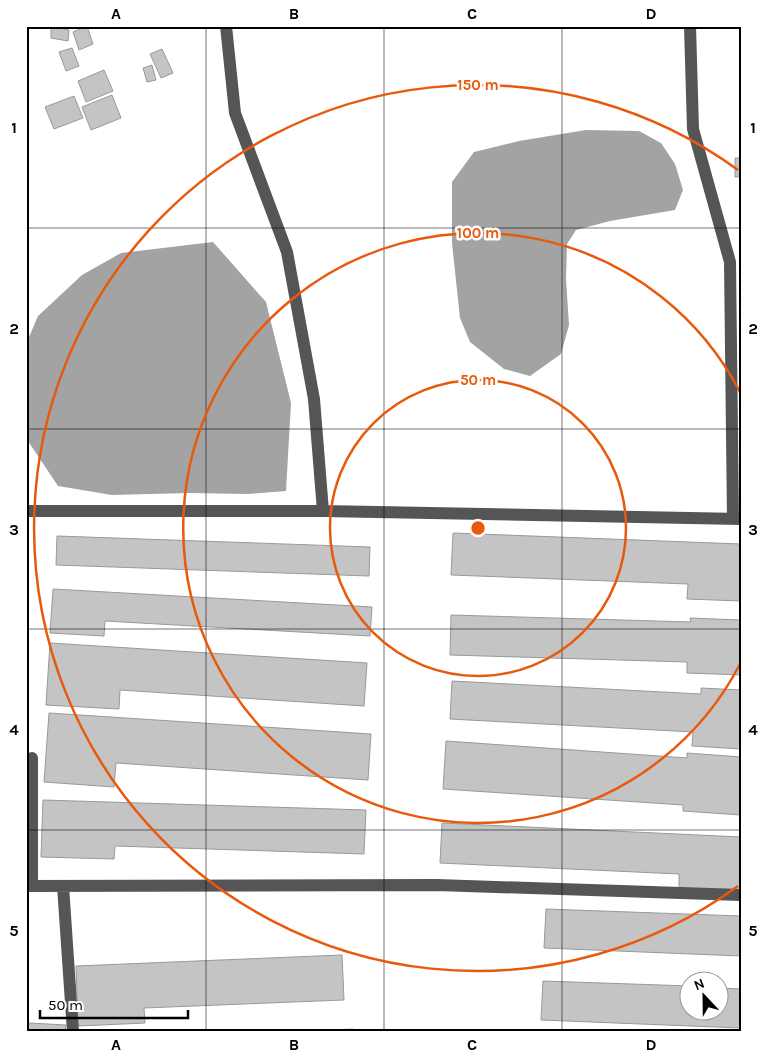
<svg xmlns="http://www.w3.org/2000/svg" width="767" height="1058" viewBox="0 0 767 1058" font-family="Karla,sans-serif">
<style>
.water{fill:#a3a3a3}
.building{fill:#c4c4c4;stroke:#999}
.lines{fill:none;stroke-linecap:round;stroke-linejoin:round}
.minor{stroke:#555;stroke-width:12}
.grid{fill:none;stroke:#000;stroke-width:1;stroke-opacity:0.55}
.ring{fill:none;stroke:#e8590c;stroke-width:2.5}
.centre{fill:#e8590c;stroke:#fff;stroke-width:2.5}
.ring-label{font-size:15px;text-anchor:middle;font-weight:bold;fill:#e8590c;stroke:#fff;stroke-width:5;stroke-linejoin:round;paint-order:stroke}
.neatline{fill:none;stroke:#000;stroke-width:2}
.grid-label{font-size:16px;text-anchor:middle;font-weight:bold;fill:#000}
</style>
<rect width="100%" height="100%" fill="#fff"/>
<path class="water" d="M 586,130 L 639,131 L 661,143 L 675,164 L 683,190 L 675,210 L 610,221 L 576,230 L 567,244 L 566,279 L 569,325 L 561,354 L 530,376 L 504,369 L 470,342 L 460,318 L 452,243 L 452,182 L 474,152 L 519,141 Z
M 213,242 L 266,302 L 291,403 L 286,491 L 248,494 L 189,493 L 112,495 L 58,486 L 26,438 L 26,344 L 38,316 L 82,275 L 121,253 Z"/>
<path class="building" d="M 51,26 L 69,30 L 68,41 L 51,38 Z
M 87,26 L 93,44 L 79,50 L 73,32 Z
M 72,48 L 79,66 L 66,71 L 59,52 Z
M 162,49 L 173,73 L 161,78 L 150,54 Z
M 152,65 L 156,80 L 147,82 L 143,68 Z
M 104,70 L 113,91 L 86,102 L 78,81 Z
M 112,95 L 121,118 L 91,130 L 82,107 Z
M 74,96 L 83,118 L 54,129 L 45,107 Z
M 735,158 L 741,158 L 741,177 L 735,177 Z
M 453,533 L 741,544 L 741,601 L 687,599 L 688,584 L 451,575 Z
M 57,536 L 370,547 L 369,576 L 56,565 Z
M 53,589 L 372,607 L 370,636 L 105,621 L 104,636 L 50,633 Z
M 451,615 L 691,622 L 690,618 L 741,620 L 741,675 L 687,673 L 687,662 L 450,655 Z
M 50,643 L 367,663 L 364,706 L 120,690 L 119,709 L 46,705 Z
M 452,681 L 701,694 L 701,688 L 741,690 L 741,749 L 692,746 L 693,732 L 450,719 Z
M 49,713 L 371,734 L 368,780 L 116,763 L 114,787 L 44,782 Z
M 446,741 L 687,758 L 687,753 L 741,757 L 741,815 L 683,811 L 683,805 L 443,789 Z
M 43,800 L 366,810 L 364,854 L 115,846 L 114,859 L 41,857 Z
M 442,823 L 741,837 L 741,891 L 679,889 L 679,874 L 440,863 Z
M 546,909 L 741,916 L 741,956 L 544,948 Z
M 342,955 L 344,1000 L 144,1008 L 145,1023 L 78,1026 L 76,966 Z
M 543,981 L 690,986 L 690,1010 L 720,1010 L 720,988 L 741,989 L 741,1028 L 541,1020 Z
M 29,1023 L 66,1025 L 65,1032 L 28,1032 Z
M 353,1029 L 353,1032 L 286,1032 Z"/>
<g class="lines">
<path class="minor" d="M 226,26 L 235,113 L 287,252 L 314,399 L 323,511 L 741,519
M 690,26 L 693,129 L 730,262 L 733,518
M 26,511 L 323,511
M 32,758 L 32,886
M 26,886 L 437,885 L 741,895
M 63,886 L 73,1032"/>
</g>
<path class="grid" d="M 206,26 L 206,1032M 384,26 L 384,1032M 562,26 L 562,1032M 26,228 L 741,228M 26,429 L 741,429M 26,629 L 741,629M 26,830 L 741,830"/>
<g class="ring">
<circle cx="478" cy="528" r="148"/>
<path d="M740 664A295 295 0 1 1 740 392"/>
<path d="M738 886A443 443 0 1 1 738 170"/>
</g>
<circle cx="478" cy="528" r="8" class="centre"/>
<g class="ring-label">
<text x="478" y="90">150 m</text>
<text x="478" y="238">100 m</text>
<text x="478" y="385">50 m</text>
</g>
<rect width="767" height="1058" fill="none" stroke="#ffffff" stroke-width="55"/>
<g transform="translate(704 996) rotate(338)"><circle r="24" fill="#ffffff" stroke="#999999"/>
<path d="M0-4L9 19L0 12L-9 19Z" fill="#000000"/>
<text y="-8" font-size="14" font-weight="bold" text-anchor="middle" fill="#000000">N</text>
</g>
<path d="M40 1010v8h148v-8" fill="none" stroke="#000000" stroke-width="2.5"/>
<text x="48" y="1010" font-size="15" fill="#000000" stroke="#ffffff" stroke-width="4" paint-order="stroke">50 m</text>
<rect x="28" y="28" width="712" height="1002" class="neatline"/>
<g class="grid-label">
<text x="116" y="19">A</text>
<text x="294" y="19">B</text>
<text x="472" y="19">C</text>
<text x="651" y="19">D</text>
<text x="14" y="133">1</text>
<text x="753" y="133">1</text>
<text x="14" y="334">2</text>
<text x="753" y="334">2</text>
<text x="14" y="535">3</text>
<text x="753" y="535">3</text>
<text x="14" y="735">4</text>
<text x="753" y="735">4</text>
<text x="14" y="936">5</text>
<text x="753" y="936">5</text>
<text x="116" y="1050">A</text>
<text x="294" y="1050">B</text>
<text x="472" y="1050">C</text>
<text x="651" y="1050">D</text>
</g>
</svg>
